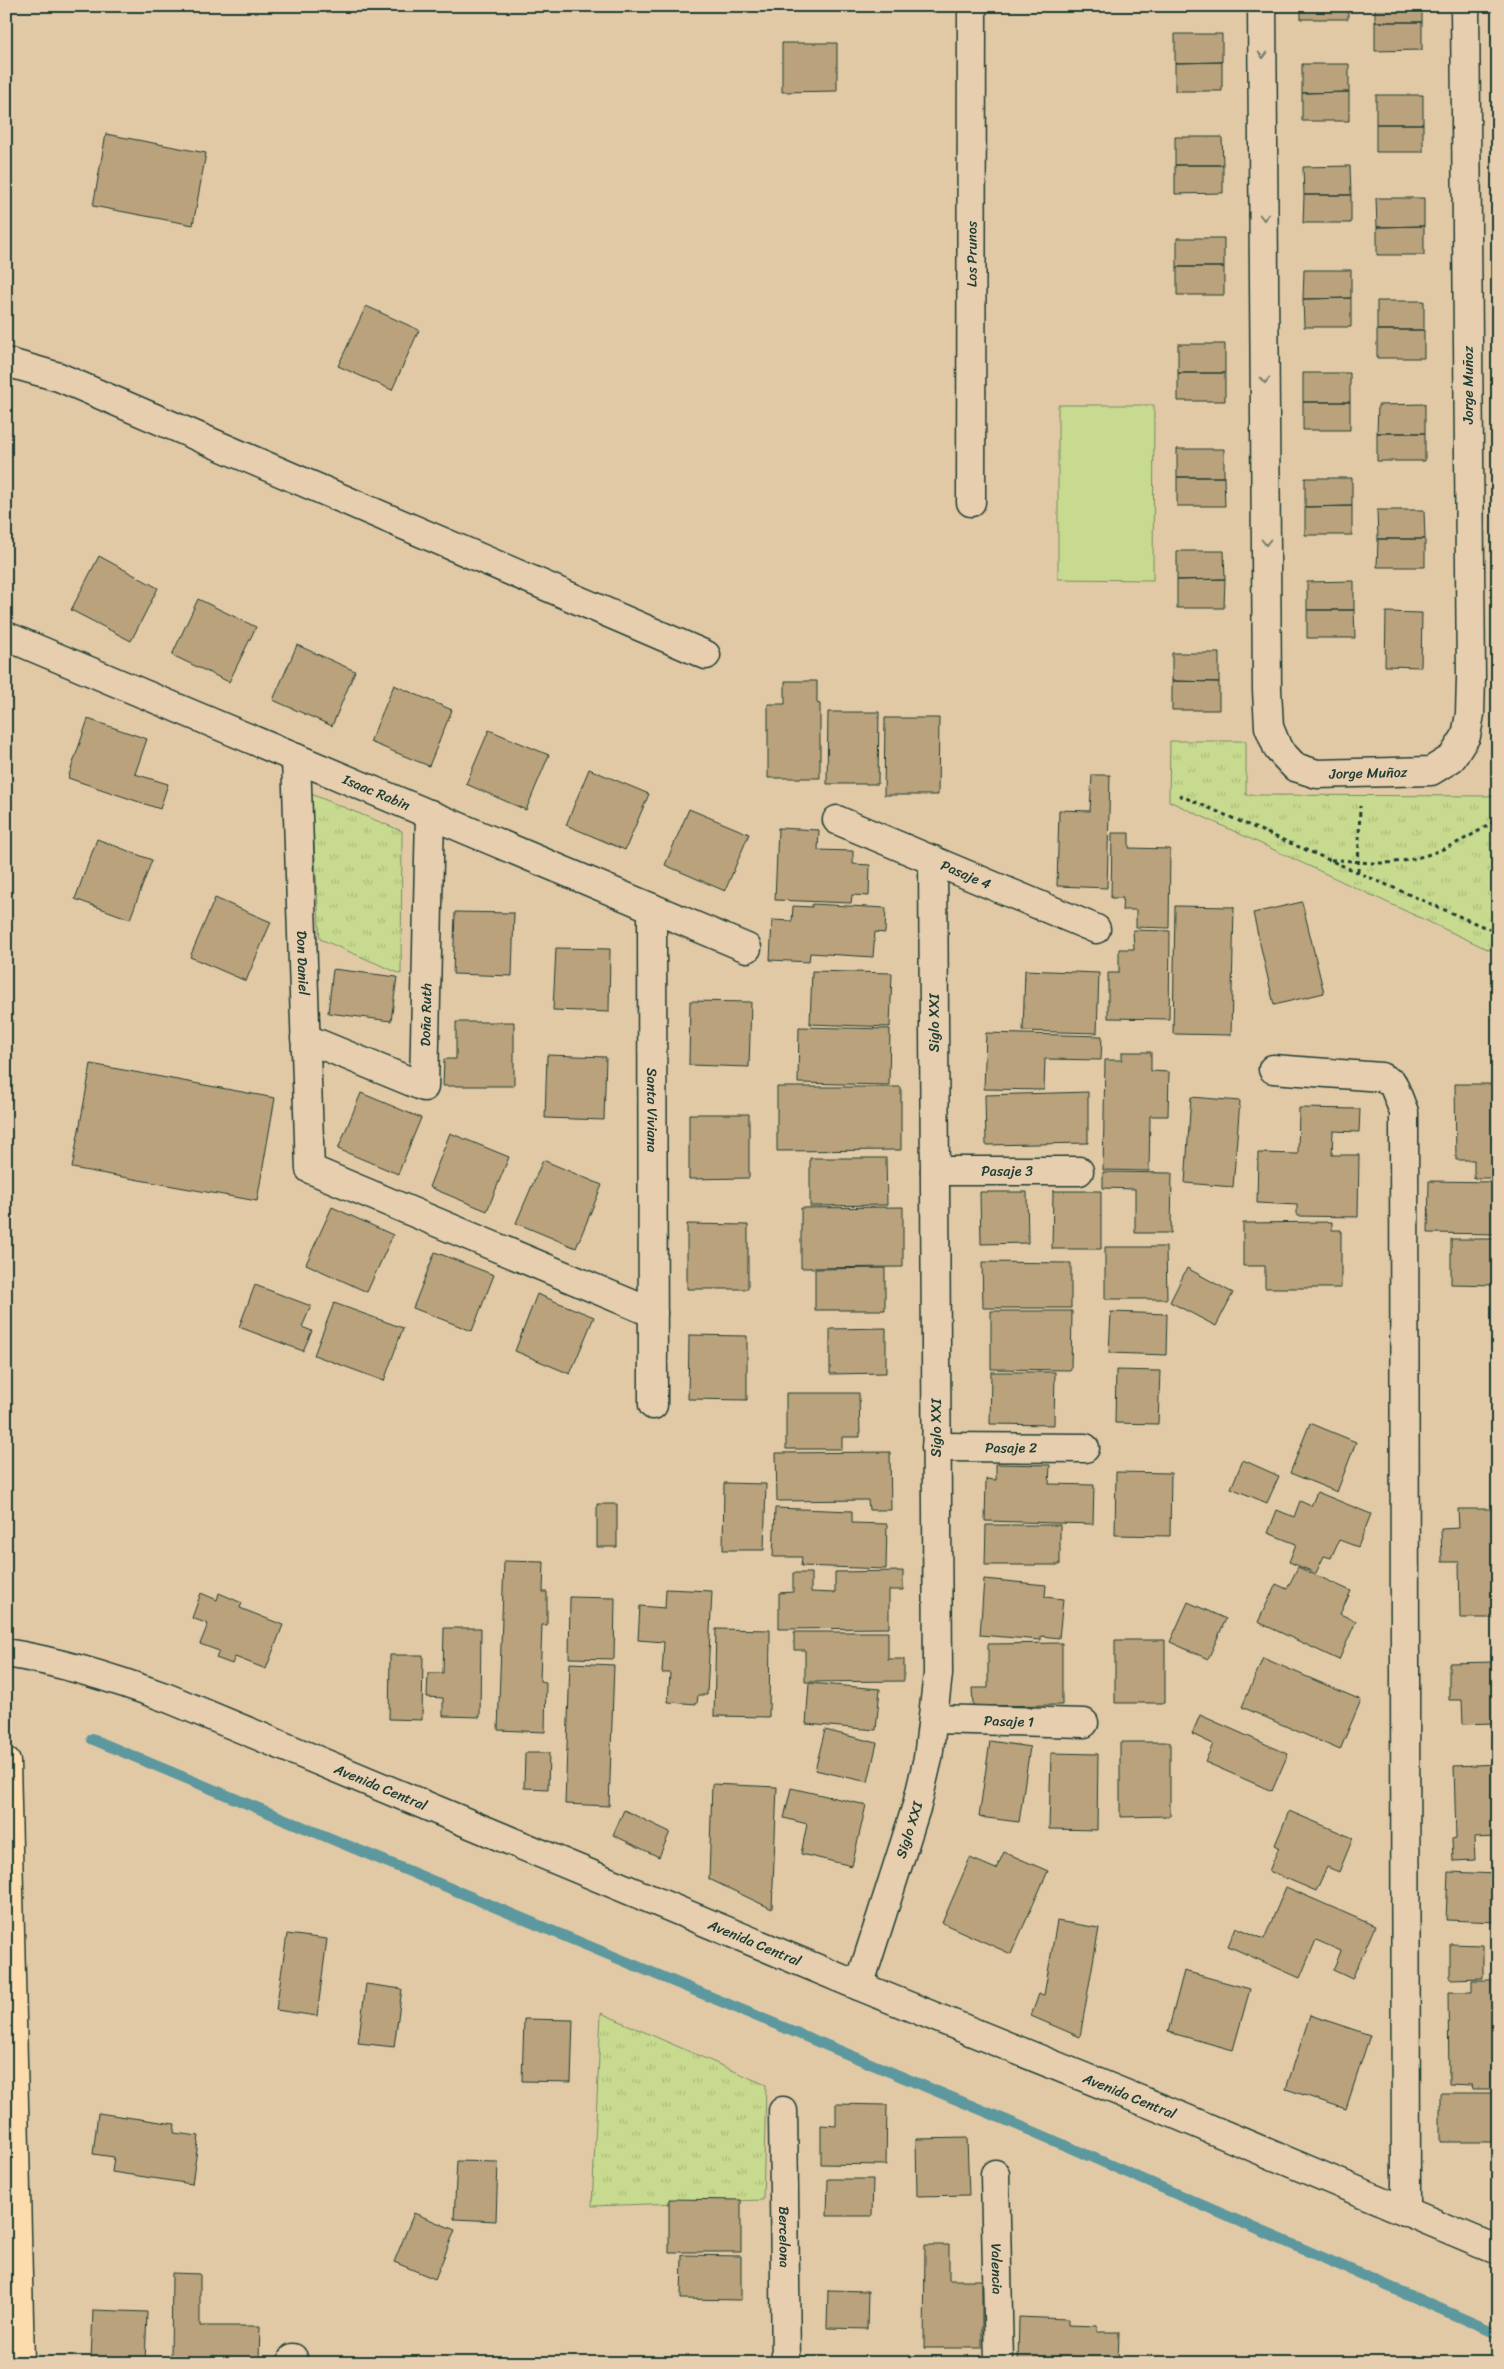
<svg xmlns="http://www.w3.org/2000/svg" width="1504" height="2369" viewBox="0 0 1504 2369" font-family="Sriracha,sans-serif">
<style>
.grass{fill:url(#grass-tufts);stroke:#748c62}
.pitch{fill:#c8da8f;stroke:#748c62}
.lines{fill:none;stroke-linecap:round;stroke-linejoin:round}
.stream{stroke:#5d989e;stroke-width:11}
.building{fill:#b9a27b;stroke:#1f3d34}
.minor-casing{stroke:#1f3d34;stroke-width:31}
.tertiary-casing{stroke:#1f3d34;stroke-width:31}
.primary-casing{stroke:#1f3d34;stroke-width:31}
.path{stroke:#1f3d34;stroke-width:3;stroke-dasharray:4 4;stroke-linecap:butt}
.minor{stroke:#e6ceae;stroke-width:28}
.tertiary{stroke:#e6ceae;stroke-width:28}
.primary{stroke:#fcdcac;stroke-width:28}
.oneway{stroke:#797e6b}
.labels{text-anchor:middle;dominant-baseline:central;stroke-width:4;stroke-linejoin:round;paint-order:stroke}
.street-label{font-size:14px;fill:#1f3d34;stroke:#e6ceae}
</style>
<defs>
<pattern id="grass-tufts" width="24" height="20" patternUnits="userSpaceOnUse" patternTransform="scale(1.25)"><rect width="24" height="20" fill="#c8da8f"/><path d="M3 7l-1-3M5 7V3M7 7l1-3M15 17l-1-3M17 17v-4M19 17l1-3" fill="none" stroke="#abbc7c"/></pattern>
</defs>
<rect width="100%" height="100%" fill="#e2c9a6"/>
<filter id="ink" filterUnits="userSpaceOnUse"><feTurbulence type="fractalNoise" baseFrequency=".02" numOctaves="2"/><feDisplacementMap in="SourceGraphic" scale="10" xChannelSelector="R" yChannelSelector="G"/><feConvolveMatrix kernelMatrix="1 2 1 2 8 2 1 2 1" color-interpolation-filters="sRGB"/></filter>
<g filter="url(#ink)">
<path class="grass" d="M 1498,739 L 1498,954 L 1169,801 L 1170,741 L 1246,741 L 1246,795 L 1497,796 Z
M 311,794 L 402,831 L 401,974 L 320,939 Z
M 601,2013 L 766,2085 L 763,2200 L 592,2206 Z"/>
<path class="pitch" d="M 1058,405 L 1154,405 L 1153,580 L 1058,579 Z"/>
<g class="lines">
<path class="stream" d="M 92,1739 L 1032,2131 L 1498,2334"/>
</g>
<path class="building" d="M 1301,6 L 1348,6 L 1348,19 L 1301,19 Z
M 1375,6 L 1422,6 L 1422,22 L 1375,22 Z
M 1375,22 L 1422,22 L 1422,50 L 1375,51 Z
M 1175,34 L 1222,34 L 1222,62 L 1175,63 Z
M 782,43 L 837,43 L 837,91 L 782,92 Z
M 1222,62 L 1222,91 L 1175,91 L 1175,63 Z
M 1302,64 L 1349,64 L 1349,92 L 1302,93 Z
M 1349,92 L 1349,121 L 1302,121 L 1302,93 Z
M 1376,95 L 1423,95 L 1423,124 L 1376,124 Z
M 1376,124 L 1423,124 L 1423,152 L 1376,152 Z
M 106,134 L 206,153 L 193,225 L 93,206 Z
M 1175,137 L 1222,137 L 1223,165 L 1175,165 Z
M 1175,165 L 1223,165 L 1223,193 L 1175,194 Z
M 1350,166 L 1351,195 L 1304,195 L 1303,167 Z
M 1304,195 L 1351,195 L 1351,223 L 1303,223 Z
M 1376,198 L 1424,198 L 1424,226 L 1377,227 Z
M 1424,226 L 1424,255 L 1377,255 L 1377,227 Z
M 1177,238 L 1224,238 L 1224,267 L 1177,267 Z
M 1177,267 L 1224,267 L 1224,295 L 1177,295 Z
M 1304,270 L 1351,270 L 1351,298 L 1303,299 Z
M 1351,298 L 1351,327 L 1304,327 L 1303,299 Z
M 1377,301 L 1424,301 L 1424,330 L 1377,330 Z
M 366,306 L 419,330 L 392,390 L 338,366 Z
M 1377,330 L 1424,330 L 1424,358 L 1377,358 Z
M 1178,344 L 1225,344 L 1225,373 L 1178,373 Z
M 1178,373 L 1225,373 L 1225,401 L 1178,401 Z
M 1303,373 L 1350,373 L 1350,402 L 1303,402 Z
M 1303,402 L 1350,402 L 1350,430 L 1303,430 Z
M 1425,404 L 1425,433 L 1377,433 L 1378,405 Z
M 1377,433 L 1425,433 L 1425,461 L 1377,461 Z
M 1177,449 L 1224,449 L 1224,477 L 1177,477 Z
M 1177,477 L 1224,477 L 1225,506 L 1177,506 Z
M 1305,478 L 1352,478 L 1352,506 L 1305,507 Z
M 1352,506 L 1352,535 L 1305,535 L 1305,507 Z
M 1377,510 L 1424,510 L 1425,539 L 1378,539 Z
M 1378,539 L 1425,539 L 1425,567 L 1377,567 Z
M 1177,551 L 1224,551 L 1225,579 L 1177,580 Z
M 99,556 L 158,588 L 131,641 L 71,610 Z
M 1225,579 L 1224,608 L 1177,608 L 1177,580 Z
M 1354,581 L 1354,610 L 1307,610 L 1307,582 Z
M 198,599 L 256,627 L 229,682 L 172,655 Z
M 1307,610 L 1354,610 L 1355,638 L 1307,638 Z
M 1386,612 L 1422,613 L 1421,667 L 1385,666 Z
M 297,645 L 355,671 L 332,726 L 273,700 Z
M 1172,653 L 1219,653 L 1219,682 L 1172,681 Z
M 785,681 L 817,681 L 817,703 L 820,704 L 820,778 L 768,778 L 768,704 L 785,704 Z
M 1172,681 L 1219,682 L 1219,710 L 1172,710 Z
M 394,685 L 452,710 L 429,766 L 370,742 Z
M 828,712 L 879,712 L 878,784 L 827,784 Z
M 885,718 L 939,718 L 938,795 L 884,795 Z
M 88,719 L 147,739 L 135,774 L 168,784 L 160,809 L 68,778 Z
M 489,730 L 549,755 L 526,810 L 466,784 Z
M 589,769 L 649,794 L 625,850 L 566,825 Z
M 1092,775 L 1110,775 L 1107,888 L 1057,886 L 1059,810 L 1090,811 Z
M 689,809 L 749,834 L 725,891 L 665,865 Z
M 778,828 L 819,830 L 818,850 L 853,851 L 853,864 L 870,865 L 869,896 L 852,895 L 851,903 L 775,900 Z
M 1112,833 L 1129,833 L 1129,848 L 1170,849 L 1169,928 L 1136,927 L 1136,910 L 1122,910 L 1123,898 L 1111,898 Z
M 97,839 L 152,860 L 130,919 L 75,899 Z
M 215,898 L 271,922 L 246,981 L 190,957 Z
M 1302,902 L 1324,993 L 1274,1005 L 1253,913 Z
M 812,904 L 886,908 L 885,933 L 875,932 L 873,957 L 810,953 L 809,962 L 770,960 L 772,920 L 792,921 L 793,906 L 812,907 Z
M 1175,906 L 1234,907 L 1231,1035 L 1173,1034 Z
M 455,912 L 514,913 L 512,976 L 453,974 Z
M 1133,930 L 1170,931 L 1169,1019 L 1108,1018 L 1108,973 L 1119,973 L 1119,949 L 1134,949 Z
M 556,948 L 610,949 L 609,1012 L 553,1010 Z
M 333,969 L 397,977 L 391,1021 L 328,1013 Z
M 1025,970 L 1099,973 L 1097,1033 L 1023,1031 Z
M 812,971 L 892,973 L 890,1027 L 810,1024 Z
M 690,1001 L 751,1002 L 749,1067 L 689,1065 Z
M 456,1022 L 514,1022 L 514,1086 L 443,1086 L 444,1059 L 456,1059 Z
M 799,1027 L 890,1029 L 889,1085 L 798,1083 Z
M 986,1033 L 1102,1036 L 1101,1060 L 1045,1059 L 1044,1090 L 984,1089 Z
M 1122,1052 L 1151,1052 L 1151,1071 L 1169,1072 L 1168,1116 L 1150,1116 L 1149,1171 L 1103,1170 L 1105,1060 L 1122,1060 Z
M 547,1055 L 606,1057 L 604,1120 L 545,1118 Z
M 91,1064 L 275,1098 L 257,1201 L 72,1168 Z
M 1455,1084 L 1498,1084 L 1498,1178 L 1474,1178 L 1474,1160 L 1456,1160 Z
M 777,1087 L 901,1087 L 901,1150 L 777,1151 Z
M 1088,1092 L 1088,1143 L 986,1145 L 985,1095 Z
M 361,1093 L 421,1118 L 398,1174 L 338,1149 Z
M 1191,1097 L 1240,1101 L 1233,1187 L 1185,1183 Z
M 1299,1108 L 1360,1109 L 1359,1132 L 1333,1131 L 1332,1155 L 1359,1155 L 1358,1217 L 1297,1216 L 1297,1205 L 1257,1203 L 1258,1153 L 1298,1154 Z
M 689,1114 L 749,1114 L 749,1178 L 689,1179 Z
M 450,1133 L 509,1157 L 487,1211 L 429,1187 Z
M 810,1158 L 886,1158 L 887,1205 L 810,1206 Z
M 543,1160 L 602,1185 L 576,1248 L 516,1223 Z
M 1103,1172 L 1172,1173 L 1171,1233 L 1135,1233 L 1135,1189 L 1103,1188 Z
M 1429,1181 L 1498,1182 L 1498,1234 L 1428,1233 Z
M 1053,1191 L 1101,1191 L 1101,1249 L 1052,1249 Z
M 980,1192 L 1027,1192 L 1028,1243 L 981,1244 Z
M 332,1207 L 393,1235 L 367,1292 L 306,1264 Z
M 903,1207 L 903,1267 L 801,1268 L 801,1208 Z
M 1332,1222 L 1332,1230 L 1341,1230 L 1341,1288 L 1265,1288 L 1265,1266 L 1243,1266 L 1243,1223 Z
M 687,1224 L 748,1225 L 748,1289 L 687,1289 Z
M 1451,1239 L 1498,1239 L 1498,1285 L 1451,1284 Z
M 1105,1247 L 1166,1247 L 1167,1299 L 1105,1299 Z
M 435,1252 L 494,1275 L 472,1331 L 413,1308 Z
M 982,1262 L 1071,1263 L 1071,1308 L 983,1308 Z
M 885,1268 L 885,1310 L 815,1310 L 815,1269 Z
M 1187,1268 L 1233,1293 L 1216,1326 L 1170,1302 Z
M 255,1285 L 311,1306 L 302,1327 L 312,1331 L 303,1351 L 239,1327 Z
M 537,1294 L 594,1317 L 570,1374 L 515,1351 Z
M 334,1303 L 403,1328 L 384,1381 L 314,1355 Z
M 991,1311 L 1072,1311 L 1071,1370 L 991,1369 Z
M 1111,1312 L 1167,1314 L 1166,1355 L 1109,1353 Z
M 886,1328 L 886,1373 L 830,1374 L 830,1329 Z
M 689,1335 L 747,1336 L 747,1400 L 688,1399 Z
M 1116,1370 L 1160,1371 L 1158,1424 L 1115,1423 Z
M 991,1372 L 1055,1372 L 1054,1425 L 990,1424 Z
M 786,1393 L 859,1393 L 860,1437 L 842,1437 L 842,1449 L 786,1449 Z
M 1310,1423 L 1356,1442 L 1337,1492 L 1290,1473 Z
M 890,1452 L 891,1510 L 869,1510 L 868,1500 L 777,1501 L 776,1453 Z
M 1243,1460 L 1279,1476 L 1267,1503 L 1231,1488 Z
M 996,1464 L 1050,1465 L 1049,1484 L 1094,1485 L 1093,1524 L 985,1521 L 986,1479 L 996,1480 Z
M 1116,1472 L 1171,1473 L 1170,1536 L 1115,1535 Z
M 724,1483 L 766,1484 L 764,1550 L 723,1550 Z
M 1317,1492 L 1371,1514 L 1358,1547 L 1339,1540 L 1331,1558 L 1324,1556 L 1316,1573 L 1289,1562 L 1296,1544 L 1268,1533 L 1277,1510 L 1294,1517 L 1300,1501 L 1311,1506 Z
M 597,1504 L 617,1504 L 617,1547 L 597,1547 Z
M 775,1508 L 852,1511 L 852,1523 L 887,1524 L 886,1569 L 801,1566 L 802,1557 L 773,1557 Z
M 1458,1509 L 1498,1509 L 1498,1618 L 1460,1618 L 1459,1562 L 1442,1562 L 1441,1529 L 1459,1528 Z
M 986,1525 L 1060,1525 L 1060,1565 L 985,1565 Z
M 504,1561 L 544,1562 L 543,1592 L 547,1592 L 547,1625 L 542,1625 L 540,1681 L 546,1682 L 545,1732 L 498,1730 Z
M 1298,1567 L 1351,1591 L 1340,1614 L 1356,1621 L 1339,1660 L 1258,1622 L 1276,1584 L 1287,1589 Z
M 903,1571 L 903,1590 L 889,1590 L 889,1628 L 779,1629 L 779,1593 L 793,1592 L 793,1573 L 811,1573 L 811,1592 L 835,1593 L 835,1572 Z
M 984,1579 L 1046,1585 L 1045,1597 L 1063,1599 L 1059,1638 L 1041,1636 L 1041,1640 L 980,1635 Z
M 666,1589 L 712,1591 L 707,1695 L 698,1695 L 697,1704 L 668,1702 L 670,1673 L 662,1673 L 664,1642 L 638,1640 L 640,1606 L 665,1608 Z
M 201,1593 L 217,1600 L 219,1593 L 242,1603 L 240,1608 L 283,1625 L 266,1669 L 235,1657 L 232,1664 L 216,1658 L 219,1651 L 200,1644 L 208,1624 L 192,1618 Z
M 570,1597 L 615,1598 L 614,1659 L 569,1658 Z
M 1188,1602 L 1226,1619 L 1208,1659 L 1170,1642 Z
M 444,1628 L 481,1628 L 480,1717 L 443,1716 L 443,1698 L 427,1697 L 428,1673 L 443,1673 Z
M 716,1629 L 770,1630 L 769,1717 L 714,1716 Z
M 794,1632 L 888,1632 L 888,1659 L 904,1659 L 904,1681 L 805,1682 L 805,1650 L 794,1650 Z
M 1115,1640 L 1165,1640 L 1165,1703 L 1115,1703 Z
M 1062,1643 L 1062,1705 L 973,1706 L 972,1688 L 988,1688 L 988,1644 Z
M 390,1655 L 423,1655 L 422,1720 L 389,1719 Z
M 1263,1658 L 1361,1700 L 1340,1750 L 1242,1707 Z
M 1495,1662 L 1493,1723 L 1463,1724 L 1462,1700 L 1449,1700 L 1449,1663 Z
M 570,1663 L 614,1665 L 609,1806 L 565,1804 Z
M 809,1683 L 880,1689 L 876,1730 L 806,1724 Z
M 1200,1715 L 1288,1754 L 1272,1791 L 1205,1762 L 1213,1744 L 1192,1734 Z
M 825,1730 L 877,1743 L 868,1782 L 815,1770 Z
M 990,1741 L 1030,1747 L 1019,1822 L 979,1817 Z
M 1120,1742 L 1170,1742 L 1170,1816 L 1120,1817 Z
M 525,1753 L 549,1753 L 548,1789 L 524,1788 Z
M 1051,1753 L 1098,1754 L 1097,1830 L 1049,1829 Z
M 1498,1764 L 1498,1837 L 1474,1838 L 1475,1860 L 1453,1861 L 1452,1839 L 1456,1838 L 1454,1766 Z
M 712,1784 L 777,1787 L 772,1909 L 709,1879 Z
M 791,1788 L 866,1805 L 852,1866 L 801,1854 L 807,1824 L 784,1818 Z
M 624,1810 L 670,1832 L 659,1857 L 613,1835 Z
M 1289,1811 L 1353,1838 L 1339,1872 L 1327,1867 L 1316,1891 L 1269,1871 L 1279,1847 L 1275,1845 Z
M 1004,1852 L 1048,1871 L 1011,1954 L 942,1923 L 970,1858 L 996,1869 Z
M 1448,1872 L 1498,1874 L 1498,1922 L 1446,1920 Z
M 1286,1887 L 1375,1926 L 1352,1979 L 1333,1970 L 1341,1951 L 1316,1940 L 1300,1978 L 1228,1946 L 1236,1927 L 1264,1939 Z
M 1057,1921 L 1099,1928 L 1080,2037 L 1031,2016 L 1039,1994 L 1044,1995 Z
M 287,1934 L 327,1939 L 317,2016 L 276,2010 Z
M 1450,1944 L 1483,1945 L 1483,1978 L 1450,1979 Z
M 1184,1971 L 1250,1989 L 1233,2050 L 1168,2032 Z
M 1472,1980 L 1498,1980 L 1498,2089 L 1473,2089 L 1472,2085 L 1449,2084 L 1448,1992 L 1472,1992 Z
M 366,1984 L 402,1989 L 394,2047 L 358,2043 Z
M 1310,2015 L 1370,2035 L 1346,2109 L 1286,2089 Z
M 524,2019 L 573,2020 L 571,2082 L 522,2081 Z
M 1440,2093 L 1498,2093 L 1498,2142 L 1440,2142 Z
M 836,2104 L 887,2105 L 886,2165 L 821,2164 L 821,2125 L 836,2126 Z
M 98,2113 L 175,2124 L 174,2133 L 199,2136 L 192,2184 L 112,2172 L 114,2157 L 93,2154 Z
M 967,2138 L 969,2195 L 917,2196 L 916,2139 Z
M 1493,2147 L 1498,2147 L 1498,2191 L 1494,2191 Z
M 457,2161 L 498,2162 L 496,2221 L 454,2219 Z
M 828,2179 L 873,2179 L 872,2216 L 827,2216 Z
M 669,2199 L 741,2200 L 741,2252 L 669,2252 Z
M 414,2213 L 455,2230 L 435,2279 L 394,2262 Z
M 925,2245 L 949,2245 L 949,2280 L 982,2280 L 982,2348 L 924,2348 Z
M 682,2255 L 741,2256 L 741,2300 L 681,2299 Z
M 172,2273 L 200,2274 L 200,2326 L 260,2326 L 259,2363 L 195,2363 L 195,2360 L 171,2360 Z
M 828,2290 L 868,2291 L 867,2329 L 827,2328 Z
M 93,2310 L 147,2312 L 145,2363 L 91,2361 Z
M 1019,2317 L 1068,2319 L 1068,2325 L 1097,2326 L 1097,2332 L 1119,2332 L 1118,2363 L 1018,2363 Z"/>
<g class="lines">
<g class="minor-casing">
<g id="minor">
<path id="s1" d="M 1262,6 L 1267,690 L 1269,727 L 1278,749 L 1295,767 L 1317,774 L 1431,771 L 1452,758 L 1466,736 L 1470,714 L 1471,678 L 1465,6"/>
<path d="M 6,362 L 59,377 L 706,655"/>
<path id="s2" d="M 971,502 L 972,6"/>
<path id="s3" d="M 6,636 L 747,948"/>
<path id="s4" d="M 296,758 L 310,1169 L 653,1313"/>
<path id="s5" d="M 837,820 L 1096,929"/>
<path id="s6" d="M 652,908 L 653,1405"/>
<path id="s7" d="M 305,1038 L 424,1087 L 430,814"/>
<path d="M 1273,1069 L 1381,1077 L 1393,1084 L 1404,1112 L 1406,2211"/>
<path id="s8" d="M 935,1171 L 1079,1171"/>
<path id="s9" d="M 936,1447 L 1085,1448"/>
<path id="s10" d="M 934,1719 L 1084,1723"/>
<path id="s11" d="M 859,1986 L 917,1805 L 928,1758 L 938,1674 L 933,860"/>
<path id="s12" d="M 783,2111 L 786,2363"/>
<path id="s13" d="M 995,2174 L 999,2363"/>
<path d="M 293,2358 L 293,2363"/>
</g>
</g>
<g class="tertiary-casing">
<g id="tertiary">
<path id="s14" d="M 6,1653 C 63,1662 116,1679 170,1699 L 859,1986 L 1170,2112 L 1498,2250"/>
</g>
</g>
<g class="primary-casing">
<path id="primary" d="M 6,1762 L 20,2363"/>
</g>
<path class="path" d="M 1179,795 L 1498,933
M 1331,860 C 1348,859 1364,864 1381,863 C 1424,862 1463,842 1498,819
M 1358,872 L 1360,806"/>
<use href="#minor" class="minor"/>
<use href="#tertiary" class="tertiary"/>
<use href="#primary" class="primary"/>
</g>
<defs><path id="oneway-chevron" d="M-2-3.5L2.5 0L-2 3.5" fill="none" stroke-width="1.6" stroke-linecap="round" stroke-linejoin="round" transform="scale(1.25)"/></defs>
<g class="oneway">
<use href="#oneway-chevron" transform="translate(1263 55) rotate(90)"/>
<use href="#oneway-chevron" transform="translate(1264 217) rotate(90)"/>
<use href="#oneway-chevron" transform="translate(1265 380) rotate(90)"/>
<use href="#oneway-chevron" transform="translate(1266 542) rotate(90)"/>
</g>
</g>
<g class="labels">
<g class="street-label">
<text stroke="none"><textPath href="#s2" startOffset="248">Los Prunos</textPath></text>
<text transform="translate(1468 385) rotate(-90)">Jorge Muñoz</text>
<text stroke="none"><textPath href="#s1" startOffset="844">Jorge Muñoz</textPath></text>
<text stroke="none"><textPath href="#s3" startOffset="402">Isaac Rabin</textPath></text>
<text stroke="none"><textPath href="#s5" startOffset="140">Pasaje 4</textPath></text>
<text stroke="none"><textPath href="#s4" startOffset="205">Don Daniel</textPath></text>
<text stroke="none"><textPath href="#s7" startOffset="201">Doña Ruth</textPath></text>
<text transform="translate(934 1023) rotate(-90)">Siglo XXI</text>
<text stroke="none"><textPath href="#s6" startOffset="202">Santa Viviana</textPath></text>
<text stroke="none"><textPath href="#s8" startOffset="72">Pasaje 3</textPath></text>
<text transform="translate(936 1428) rotate(-90)">Siglo XXI</text>
<text stroke="none"><textPath href="#s9" startOffset="75">Pasaje 2</textPath></text>
<text stroke="none"><textPath href="#s10" startOffset="75">Pasaje 1</textPath></text>
<text stroke="none"><textPath href="#s14" startOffset="399">Avenida Central</textPath></text>
<text stroke="none"><textPath href="#s11" startOffset="164">Siglo XXI</textPath></text>
<text stroke="none"><textPath href="#s14" startOffset="804">Avenida Central</textPath></text>
<text stroke="none"><textPath href="#s14" startOffset="1209">Avenida Central</textPath></text>
<text stroke="none"><textPath href="#s12" startOffset="126">Bercelona</textPath></text>
<text stroke="none"><textPath href="#s13" startOffset="95">Valencia</textPath></text>
</g>
</g>
<rect width="1504" height="2369" fill="none" stroke="#e6ceae" stroke-width="25"/>
<rect x="12" y="12" width="1479" height="2344" fill="none" stroke="#1f3d34" stroke-width="2" filter="url(#ink)"/>
</svg>
